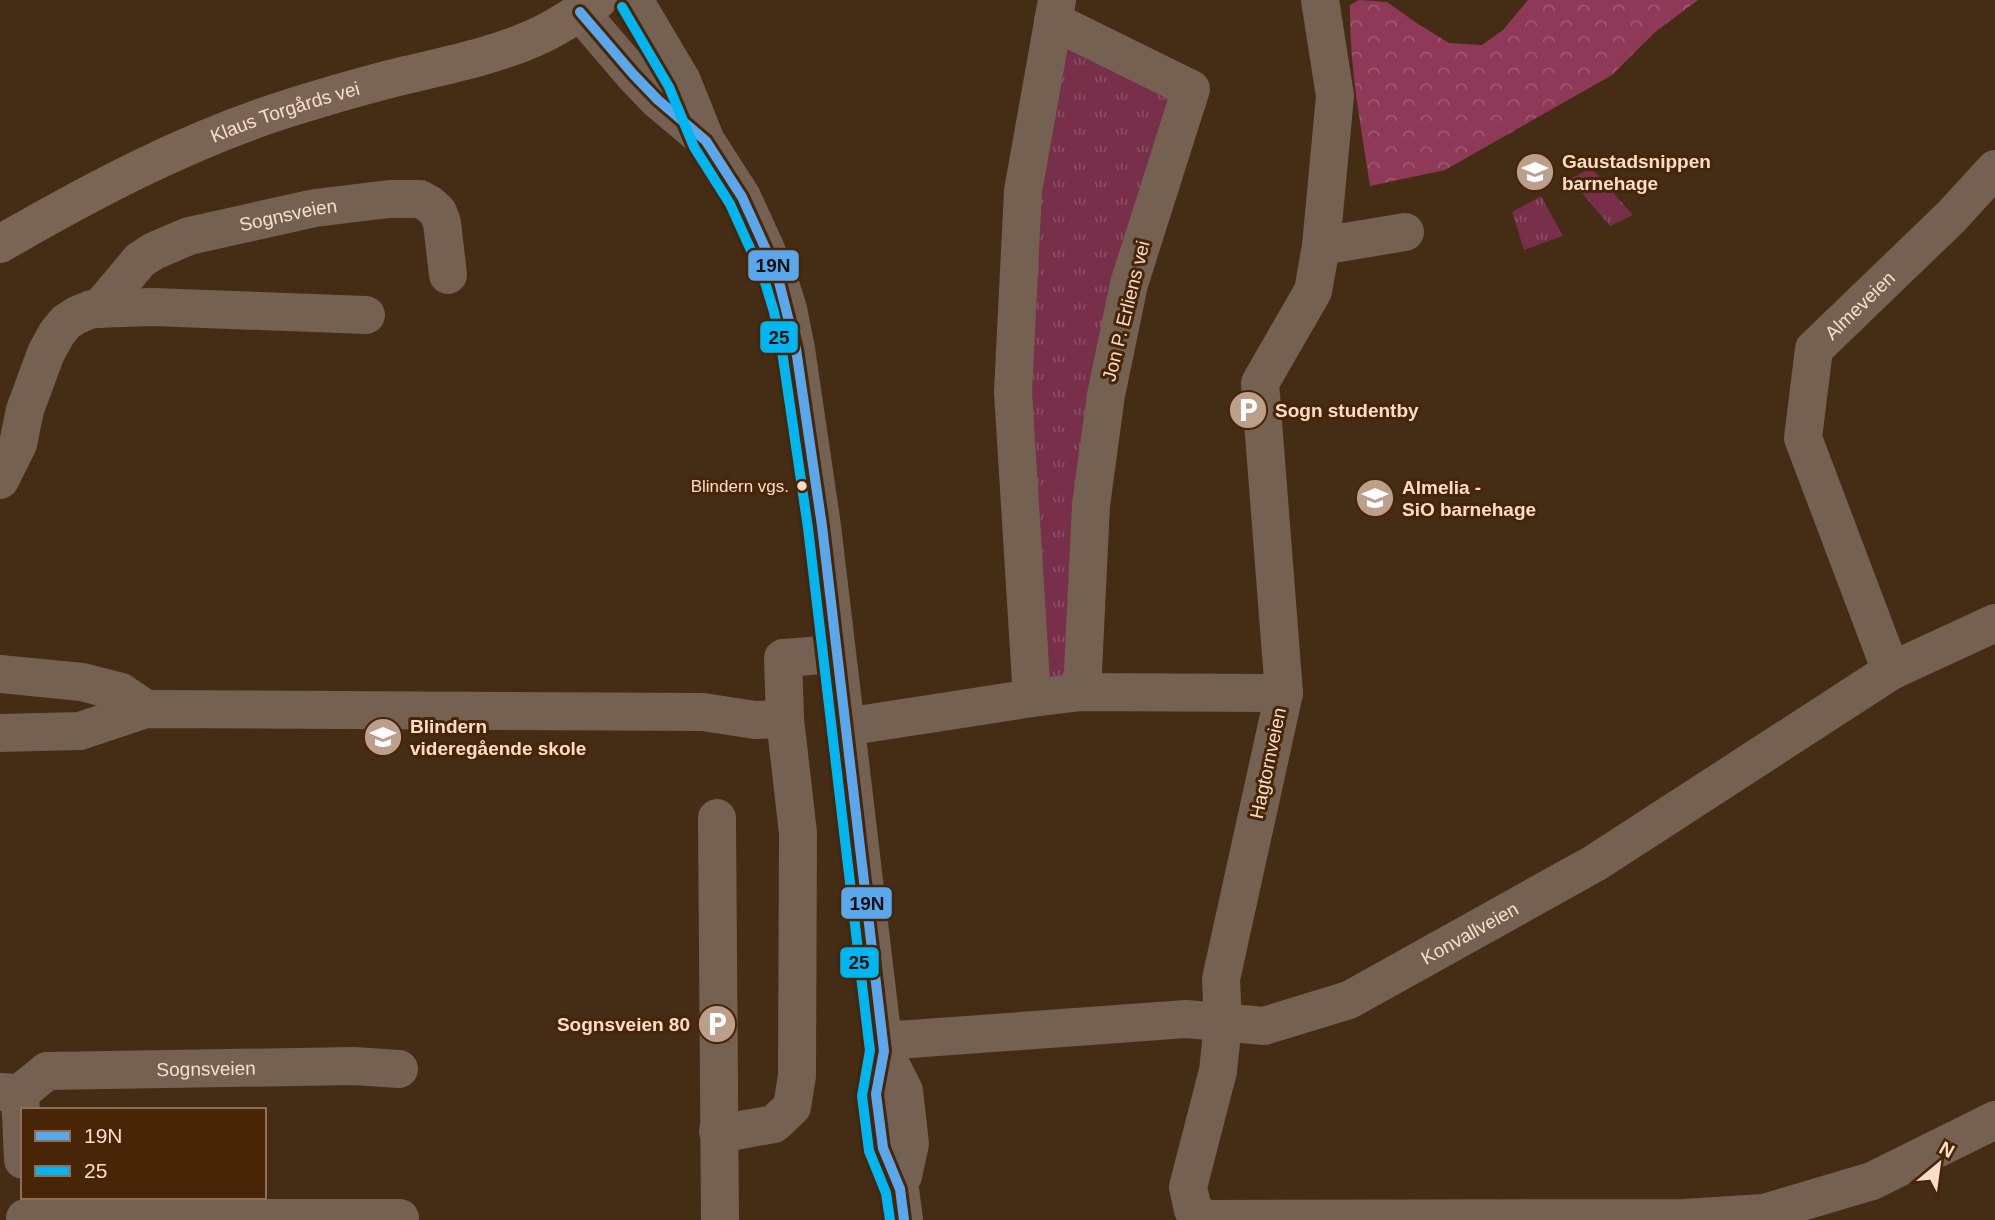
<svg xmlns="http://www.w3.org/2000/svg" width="1995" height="1220" viewBox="0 0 1995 1220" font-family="Helvetica,sans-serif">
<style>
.grass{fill:url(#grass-tufts)}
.forest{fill:url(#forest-crowns)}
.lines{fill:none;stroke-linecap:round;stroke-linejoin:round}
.minor{stroke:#746152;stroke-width:38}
.major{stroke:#7a6555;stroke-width:38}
.bus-1-casing{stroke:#482507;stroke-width:16}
.bus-2-casing{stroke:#482507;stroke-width:16}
.bus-1{stroke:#5aa8eb;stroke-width:10}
.bus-2{stroke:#00b6f1;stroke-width:10}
.bus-dot{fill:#faddc9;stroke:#482507;stroke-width:2.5}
.labels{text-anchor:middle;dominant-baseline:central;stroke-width:6;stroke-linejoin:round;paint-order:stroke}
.bus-label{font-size:17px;fill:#faddc9;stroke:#482507;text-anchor:end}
.street-label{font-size:19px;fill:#faddc9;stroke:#482507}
.poi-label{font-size:19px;font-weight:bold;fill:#faddc9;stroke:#482507;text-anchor:start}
.line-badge{stroke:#482507;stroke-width:2.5}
.pale-badge-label{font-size:19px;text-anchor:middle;font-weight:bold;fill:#111}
</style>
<defs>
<pattern id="grass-tufts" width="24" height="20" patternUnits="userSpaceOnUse" patternTransform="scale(1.75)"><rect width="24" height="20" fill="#772f4a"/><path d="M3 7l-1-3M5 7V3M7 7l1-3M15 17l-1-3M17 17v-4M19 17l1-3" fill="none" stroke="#8b4d63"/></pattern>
<pattern id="forest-crowns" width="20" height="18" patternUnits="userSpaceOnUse" patternTransform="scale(1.75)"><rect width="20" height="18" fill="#8f3959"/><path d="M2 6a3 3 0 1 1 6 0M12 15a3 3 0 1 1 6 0" fill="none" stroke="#a05570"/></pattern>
</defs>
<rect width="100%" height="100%" fill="#452c15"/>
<path class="grass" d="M 1053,21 L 1191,89 L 1129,284 L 1082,692 L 1032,698 L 1013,392 Z
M 1591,168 L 1633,215 L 1610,226 L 1570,179 Z
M 1541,196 L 1563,236 L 1524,250 L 1512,212 Z"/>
<path class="forest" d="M 1359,0 L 1387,2 L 1418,24 L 1449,43 L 1482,45 L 1503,30 L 1528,0 L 1698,0 L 1655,32 L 1612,75 L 1445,170 L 1370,186 C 1361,126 1349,66 1350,5 Z"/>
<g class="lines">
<g class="minor">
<path d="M 634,0 L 682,81 L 706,141 L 742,197 L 777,274 L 788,309 L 796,349 L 822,526 L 883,1041 L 884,1051 L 876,1094 L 883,1148 L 900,1189 L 904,1220"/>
<path d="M 580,12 L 633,74 L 658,100 L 702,137"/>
<path d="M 1053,21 L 1191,89 L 1129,284 L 1106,395 L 1091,505 L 1082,692"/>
<path d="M 1321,246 L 1405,232"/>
<path id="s1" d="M 99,309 L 140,260 L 154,251 L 189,236 L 315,208 L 389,199 L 420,199 L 429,204 L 438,212 L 442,223 L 448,275"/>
<path d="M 0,480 L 18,444 L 25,410 L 46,353 L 57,333 L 66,322 L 77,315 L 92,309 L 152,307 L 366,315"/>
<path id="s2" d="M 1891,671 L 1803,438 L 1814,349 L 1951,217 L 1995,169"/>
<path d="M 0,674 L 82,682 L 121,692 L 146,709"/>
<path d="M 1284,693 L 1260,383 L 1313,291 L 1321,246 L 1335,96 L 1320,0"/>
<path d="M 1032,698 L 1013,392 L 1023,191 L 1057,0"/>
<path d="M 845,727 L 1032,698 L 1082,692 L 1284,693 L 1221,979 L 1223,1024 L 1218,1071 L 1188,1187 L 1193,1210 L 1206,1219 L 1684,1218 L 1764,1213 L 1872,1181 L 1995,1120"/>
<path d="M 0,733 L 80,731 L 146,709 L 703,712 L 755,720 L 785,719"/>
<path d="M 717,818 L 720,1220"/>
<path id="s3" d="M 883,1041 L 1186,1019 L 1264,1026 L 1349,1000 L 1595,863 L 1891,671 L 1995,623"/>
<path d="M 884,1051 L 904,1091 L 910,1144 L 903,1176"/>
<path id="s4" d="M 0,1092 L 20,1093 L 47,1071 L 354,1066 L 399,1069"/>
<path d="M 20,1093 L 23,1160"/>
<path d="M 718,1131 L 735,1131 L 774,1124 L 792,1107 L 797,1076 L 798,833 L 785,719 L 783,658 L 836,654"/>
<path d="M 25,1218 L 400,1218"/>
</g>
<path class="major" id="s5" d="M 0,244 C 90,192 184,142 283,110 C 324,97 365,85 406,75 C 449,65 493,56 534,38 C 557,28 577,14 598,0"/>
<g class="bus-1-casing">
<path id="bus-1" d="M 580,12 L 633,74 L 658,100 L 706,141 L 742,197 L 777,274 L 796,349 L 822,526 L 884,1051 L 876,1094 L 883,1148 L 900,1189 L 904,1220"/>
</g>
<g class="bus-2-casing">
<path id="bus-2" d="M 622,7 L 669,87 L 694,147 L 730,204 L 764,279 L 774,312 L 782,351 L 808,528 L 869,1043 L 870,1050 L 862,1096 L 869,1151 L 886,1193 L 890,1220"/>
</g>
<use href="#bus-1" class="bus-1"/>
<use href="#bus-2" class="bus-2"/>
</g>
<defs>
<g id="school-disc" transform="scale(2.0125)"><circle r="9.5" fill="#bb9f8a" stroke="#482507"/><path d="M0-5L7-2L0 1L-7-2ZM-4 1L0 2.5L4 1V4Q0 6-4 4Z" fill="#fff"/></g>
<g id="parking-disc" transform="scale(2.0125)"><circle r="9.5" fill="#bb9f8a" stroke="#482507"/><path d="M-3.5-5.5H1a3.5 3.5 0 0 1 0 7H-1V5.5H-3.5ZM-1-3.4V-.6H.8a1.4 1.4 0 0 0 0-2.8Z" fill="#fff"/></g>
</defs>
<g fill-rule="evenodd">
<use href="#school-disc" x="1535" y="172"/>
<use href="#parking-disc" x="1248" y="410"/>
<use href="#school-disc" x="1375" y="498"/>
<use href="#school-disc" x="383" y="737"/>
<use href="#parking-disc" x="717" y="1024"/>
</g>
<circle class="bus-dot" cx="802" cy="486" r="6"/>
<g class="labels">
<g class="bus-label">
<text x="789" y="486">Blindern vgs.</text>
</g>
<g class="street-label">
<text stroke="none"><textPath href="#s5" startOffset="315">Klaus Torgårds vei</textPath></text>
<text stroke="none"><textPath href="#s1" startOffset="220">Sognsveien</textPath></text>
<text stroke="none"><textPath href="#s2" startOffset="402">Almeveien</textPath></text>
<text transform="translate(1126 311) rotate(-76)">Jon P. Erliens vei</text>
<text transform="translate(1268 763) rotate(-78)">Hagtornveien</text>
<text stroke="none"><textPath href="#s3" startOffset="609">Konvallveien</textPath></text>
<text stroke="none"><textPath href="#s4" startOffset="214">Sognsveien</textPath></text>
</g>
<g class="poi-label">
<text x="1562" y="161">Gaustadsnippen<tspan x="1562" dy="22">barnehage</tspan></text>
<text x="1275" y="410">Sogn studentby</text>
<text x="1402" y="487">Almelia -<tspan x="1402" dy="22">SiO barnehage</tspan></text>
<text x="410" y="726">Blindern<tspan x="410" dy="22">videregående skole</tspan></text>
<text x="690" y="1024" text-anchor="end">Sognsveien 80</text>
</g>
</g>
<g class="line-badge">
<rect x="747" y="249" width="53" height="33" rx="7" fill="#5aa8eb"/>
<rect x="759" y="320" width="40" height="34" rx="7" fill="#00b6f1"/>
<rect x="840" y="886" width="53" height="34" rx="7" fill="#5aa8eb"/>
<rect x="839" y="946" width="41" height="33" rx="7" fill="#00b6f1"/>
</g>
<g class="pale-badge-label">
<text x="773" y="272">19N</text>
<text x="779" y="344">25</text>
<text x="867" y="910">19N</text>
<text x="859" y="969">25</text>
</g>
<rect x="21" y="1108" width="245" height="91" fill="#482507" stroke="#8f6f55" stroke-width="2"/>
<rect x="35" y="1131" width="35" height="10" fill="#5aa8eb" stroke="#8f6f55" stroke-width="2"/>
<text x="84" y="1143" font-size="21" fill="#faddc9">19N</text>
<rect x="35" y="1166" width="35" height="10" fill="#00b6f1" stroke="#8f6f55" stroke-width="2"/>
<text x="84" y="1178" font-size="21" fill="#faddc9">25</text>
<g transform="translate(1939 1164) rotate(29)" stroke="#482507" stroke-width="5" paint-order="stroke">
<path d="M0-5L12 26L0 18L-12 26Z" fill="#faddc9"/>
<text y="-10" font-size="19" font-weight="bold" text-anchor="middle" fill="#faddc9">N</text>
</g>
</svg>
